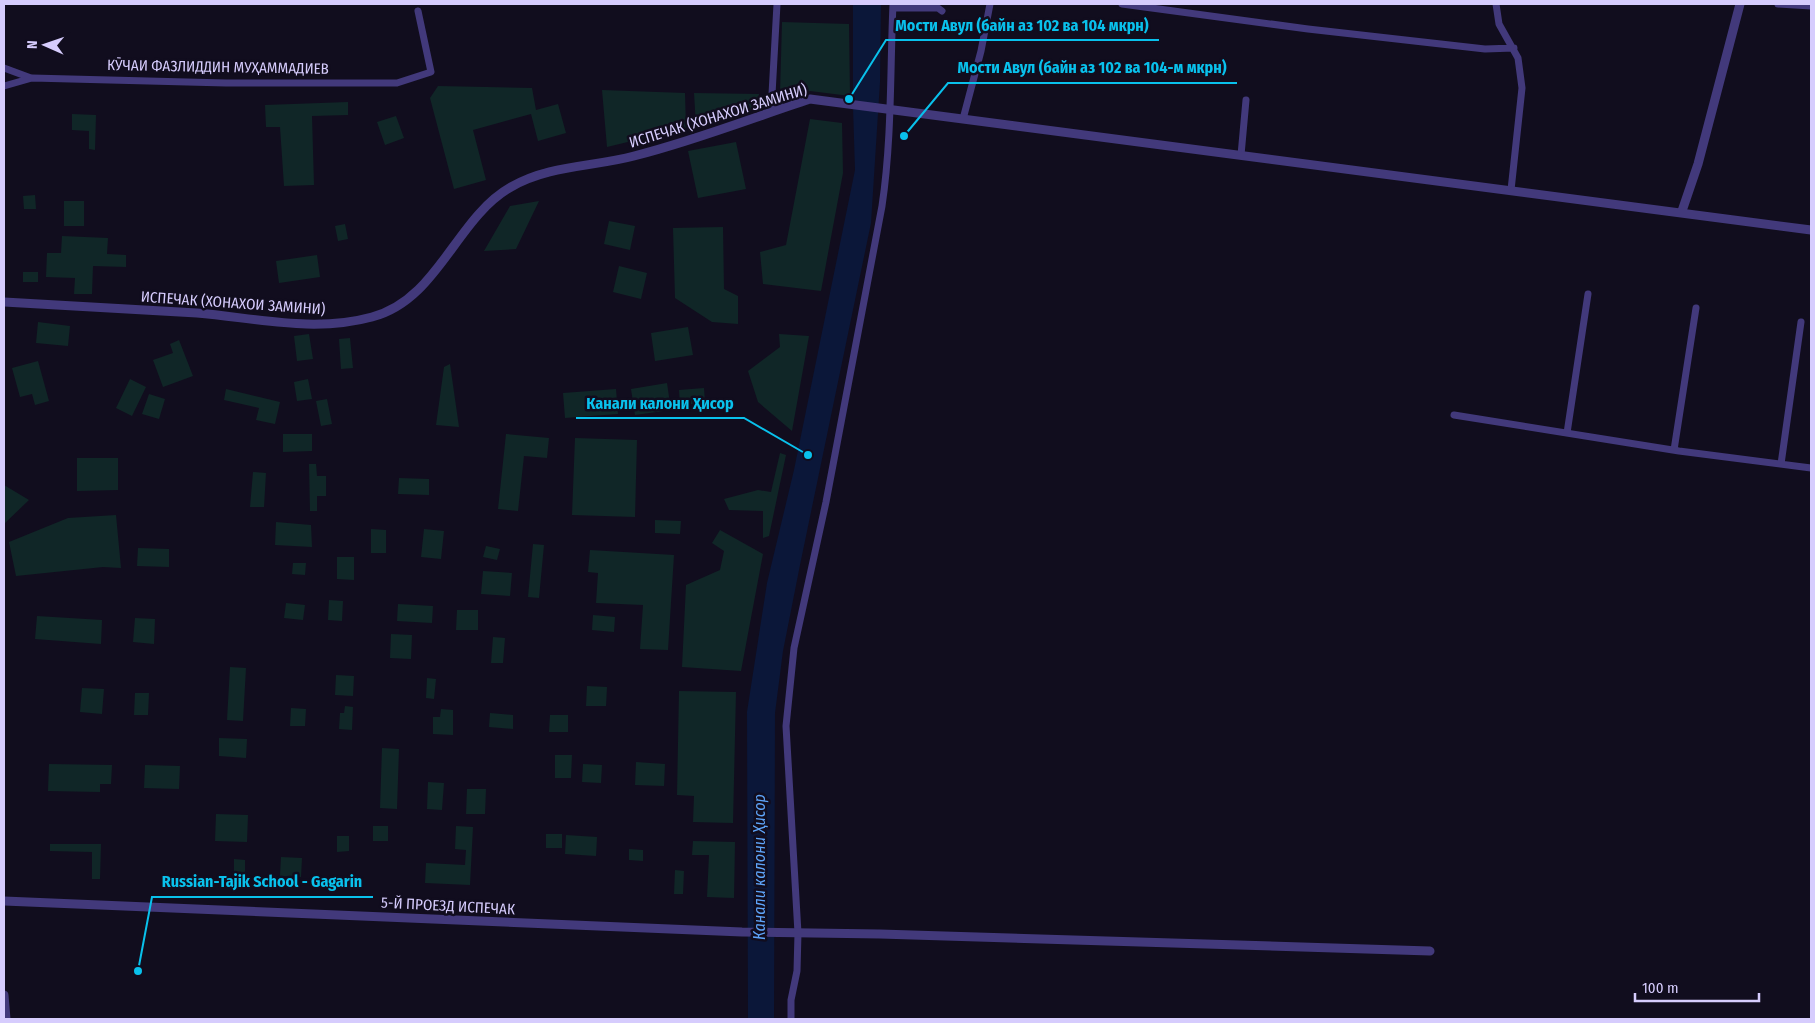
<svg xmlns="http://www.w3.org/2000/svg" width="1815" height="1023" viewBox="0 0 1815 1023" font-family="'Fira Sans Condensed',sans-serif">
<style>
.green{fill:#102627}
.water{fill:#0b1739}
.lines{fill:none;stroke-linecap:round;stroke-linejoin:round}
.minor{stroke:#42397b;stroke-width:7}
.tertiary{stroke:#42397b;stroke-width:9}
.labels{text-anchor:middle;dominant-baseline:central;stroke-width:5;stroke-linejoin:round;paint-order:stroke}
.street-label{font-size:15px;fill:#d6ccfd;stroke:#110d1e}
.water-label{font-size:16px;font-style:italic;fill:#5ea4f9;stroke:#110d1e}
.leader{fill:none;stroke:#09c1ec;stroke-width:2}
.callout-dot{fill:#09c1ec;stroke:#110d1e;stroke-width:2}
.callout-label{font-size:16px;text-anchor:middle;font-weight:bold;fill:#09c1ec;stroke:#110d1e;stroke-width:5;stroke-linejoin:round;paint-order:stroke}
</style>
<rect width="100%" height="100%" fill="#110d1e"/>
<path class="green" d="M 782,22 L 849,24 L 850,96 L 810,91 L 789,99 L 780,93 Z
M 438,86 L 532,88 L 536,110 L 558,104 L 566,133 L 538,141 L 531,114 L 473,130 L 486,180 L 454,189 L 430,98 Z
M 602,90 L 685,93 L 686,128 L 607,147 Z
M 694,93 L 759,94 L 758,109 L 696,126 Z
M 348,102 L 348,115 L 312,116 L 314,185 L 284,186 L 280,127 L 266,127 L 265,105 Z
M 72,114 L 96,115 L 95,150 L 89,149 L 89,131 L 72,130 Z
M 396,116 L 404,138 L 385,145 L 377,122 Z
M 810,119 L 842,123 L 843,173 L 821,291 L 763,284 L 760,252 L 786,245 Z
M 736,142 L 746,189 L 698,198 L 688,151 Z
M 35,195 L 36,209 L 24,209 L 23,196 Z
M 64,201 L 84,201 L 84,226 L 64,226 Z
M 539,201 L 516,249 L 484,251 L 510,206 Z
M 609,221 L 635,226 L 630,250 L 604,244 Z
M 345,224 L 348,239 L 338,241 L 335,226 Z
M 723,227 L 724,289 L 738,296 L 738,324 L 712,322 L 675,298 L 673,228 Z
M 62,236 L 108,238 L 107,254 L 126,255 L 126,267 L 93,266 L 92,294 L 74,294 L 75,278 L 46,277 L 47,253 L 61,253 Z
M 317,255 L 320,277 L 279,283 L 276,261 Z
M 619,266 L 647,273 L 641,299 L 613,292 Z
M 23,272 L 38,272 L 38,282 L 23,282 Z
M 38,322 L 70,326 L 68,346 L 36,343 Z
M 688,327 L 693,355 L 655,361 L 651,333 Z
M 309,334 L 313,359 L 297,361 L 294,336 Z
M 779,334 L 809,336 L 792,431 L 758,402 L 748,371 L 780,347 Z
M 350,338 L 353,368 L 341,369 L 339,339 Z
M 179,340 L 193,376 L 163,387 L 153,360 L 173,353 L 170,344 Z
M 38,361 L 49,401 L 35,405 L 32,394 L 20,397 L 12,368 Z
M 450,364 L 459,427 L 436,425 L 444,367 Z
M 130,379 L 146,387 L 132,416 L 116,408 Z
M 308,379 L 312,399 L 297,401 L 294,382 Z
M 667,383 L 671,410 L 635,415 L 631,389 Z
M 704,388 L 705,403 L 680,405 L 679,390 Z
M 226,389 L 280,402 L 275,424 L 256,420 L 259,408 L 224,400 Z
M 616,389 L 618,414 L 565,418 L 563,393 Z
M 149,394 L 165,399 L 159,419 L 142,414 Z
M 327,399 L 332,424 L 321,426 L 316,401 Z
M 283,434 L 312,434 L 312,451 L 283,452 Z
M 506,434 L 549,438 L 547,458 L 524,456 L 518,511 L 498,509 Z
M 575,438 L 637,440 L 635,517 L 572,515 Z
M 780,453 L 786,455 L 769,536 L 763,538 L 763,511 L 729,510 L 724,499 L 758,490 L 771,492 Z
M 77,458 L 118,458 L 118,490 L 77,491 Z
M 309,464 L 316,464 L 317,476 L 326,476 L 326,496 L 317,496 L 317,511 L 310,511 Z
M 253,472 L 266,473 L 264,507 L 250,507 Z
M 399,478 L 429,479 L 429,495 L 398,494 Z
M 4,485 L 29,500 L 4,524 Z
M 116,515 L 121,568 L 103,567 L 16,576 L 9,542 L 68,518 Z
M 655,520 L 681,521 L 680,534 L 655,533 Z
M 276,522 L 311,525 L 312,547 L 275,545 Z
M 371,529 L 386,530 L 386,553 L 371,553 Z
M 424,529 L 444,531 L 441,559 L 421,557 Z
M 720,530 L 763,554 L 741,671 L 682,667 L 686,585 L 720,570 L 724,551 L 712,543 Z
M 533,544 L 544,545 L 539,598 L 528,597 Z
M 486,546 L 500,549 L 497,560 L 483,557 Z
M 138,548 L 169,549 L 169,567 L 137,566 Z
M 590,550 L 674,555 L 668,650 L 640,649 L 643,605 L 596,603 L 598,573 L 588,572 Z
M 337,557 L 354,557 L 354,580 L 337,579 Z
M 293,563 L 306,563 L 305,575 L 292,574 Z
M 483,571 L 512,573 L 510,596 L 481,594 Z
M 329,600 L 343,601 L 342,621 L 328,620 Z
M 286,603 L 305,605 L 303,620 L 284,618 Z
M 398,604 L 433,606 L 432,623 L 397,621 Z
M 457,610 L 478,610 L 478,630 L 456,630 Z
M 593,615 L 615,617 L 614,632 L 592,630 Z
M 37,616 L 102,620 L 101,644 L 35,639 Z
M 135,618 L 155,619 L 154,644 L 133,642 Z
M 391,634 L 412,635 L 411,659 L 390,658 Z
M 493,637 L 505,638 L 503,663 L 491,663 Z
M 230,667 L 246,668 L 243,721 L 227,720 Z
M 336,675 L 354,676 L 353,696 L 335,695 Z
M 427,678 L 436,679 L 434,699 L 426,698 Z
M 587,686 L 607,687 L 606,706 L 586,706 Z
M 82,688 L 104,689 L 102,714 L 80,712 Z
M 679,691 L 736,692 L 733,823 L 693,822 L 694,796 L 677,795 Z
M 135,693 L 149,693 L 148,715 L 134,715 Z
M 345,706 L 353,707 L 352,730 L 339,729 L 340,713 L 344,713 Z
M 291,708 L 306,709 L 305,726 L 290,726 Z
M 441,709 L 453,710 L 453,735 L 433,734 L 433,717 L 440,717 Z
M 490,713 L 513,715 L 513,729 L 489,727 Z
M 550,715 L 568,715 L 568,732 L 549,732 Z
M 219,738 L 247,739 L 246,758 L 219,756 Z
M 382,748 L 399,749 L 397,809 L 380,808 Z
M 555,755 L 572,755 L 571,778 L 555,778 Z
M 636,762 L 665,764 L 664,786 L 635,785 Z
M 49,764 L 112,765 L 111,784 L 100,784 L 100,792 L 48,791 Z
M 583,764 L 602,765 L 601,783 L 582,782 Z
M 145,765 L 180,766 L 179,789 L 144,788 Z
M 428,782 L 444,783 L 442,810 L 427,809 Z
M 467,789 L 486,789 L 485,814 L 466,814 Z
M 216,814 L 248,815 L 247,842 L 215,841 Z
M 373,826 L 388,826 L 388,841 L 373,841 Z
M 456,826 L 473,827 L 470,885 L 425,883 L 426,863 L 465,865 L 466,850 L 455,849 Z
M 546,834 L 562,834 L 562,848 L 546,848 Z
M 566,835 L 597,837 L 596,856 L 565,854 Z
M 337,836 L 349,836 L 349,851 L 337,852 Z
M 693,841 L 735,842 L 734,898 L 707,897 L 709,855 L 692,855 Z
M 50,844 L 101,844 L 100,879 L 92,879 L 92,852 L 50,851 Z
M 629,849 L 643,850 L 643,861 L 629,860 Z
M 281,857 L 302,858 L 301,877 L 280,876 Z
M 234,859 L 245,860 L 245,876 L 234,876 Z
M 675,870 L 684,871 L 683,894 L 674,894 Z"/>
<path class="water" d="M 853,4 L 881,4 L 880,82 L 871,223 L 800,565 L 783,651 L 775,713 L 774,1019 L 748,1019 L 747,712 L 767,583 L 794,470 L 855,170 L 853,107 Z"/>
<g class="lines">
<path class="minor" d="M 1122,4 L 1308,29 L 1485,49 L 1514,48
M 1496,4 L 1499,24 L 1518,58 L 1522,88 L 1511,190
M 1778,4 L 1811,6
M 893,8 L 938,8 L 942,11
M 4,68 L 31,78
M 4,86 L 32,78 L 226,83 L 397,83 L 431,72 L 418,11
M 771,112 L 777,4
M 963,119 L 981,51 L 990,4
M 1241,155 L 1246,100
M 1454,415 L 1679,451 L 1811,468
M 1567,433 L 1588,294
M 1674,450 L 1696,308
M 1781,464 L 1801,322
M 791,1019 L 791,1000 L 797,971 L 798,933 L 786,726 L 794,648 L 826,502 L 882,206 C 892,139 890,71 893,4"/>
<path class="tertiary" d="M 1682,211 L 1698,164 L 1740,4
M 4,302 C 68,306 133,309 197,313 C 256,318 314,333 372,317 C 438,300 456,218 511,187 C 549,165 593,167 634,156 C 694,141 752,118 810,99 L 1811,230
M 4,901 L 742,932 L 880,934 L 1430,951
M 4,995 L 6,1019"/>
</g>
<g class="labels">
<g class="street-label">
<text transform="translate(218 67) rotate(1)">КӮЧАИ ФАЗЛИДДИН МУҲАММАДИЕВ</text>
<text transform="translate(718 116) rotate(-17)">ИСПЕЧАК (ХОНАХОИ ЗАМИНИ)</text>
<text transform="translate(233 303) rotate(4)">ИСПЕЧАК (ХОНАХОИ ЗАМИНИ)</text>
<text transform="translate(448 906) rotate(3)">5-Й ПРОЕЗД ИСПЕЧАК</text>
</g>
<g class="water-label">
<text transform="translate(759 867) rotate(-90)">Канали калони Ҳисор</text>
</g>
</g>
<path class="leader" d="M849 99L886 40H1159M904 136L948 83H1237M808 455L744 418H576M138 971L152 897H373"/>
<g class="callout-dot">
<circle cx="849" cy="99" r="5"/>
<circle cx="904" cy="136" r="5"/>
<circle cx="808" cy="455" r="5"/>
<circle cx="138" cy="971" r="5"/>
</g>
<g class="callout-label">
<text x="1022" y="31">Мости Авул (байн аз 102 ва 104 мкрн)</text>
<text x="1092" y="73">Мости Авул (байн аз 102 ва 104-м мкрн)</text>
<text x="660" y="409">Канали калони Ҳисор</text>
<text x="262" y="887">Russian-Tajik School - Gagarin</text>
</g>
<rect width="1815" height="1023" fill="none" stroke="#d6ccfd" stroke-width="10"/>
<g transform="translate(45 45) rotate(272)" stroke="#110d1e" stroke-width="4" paint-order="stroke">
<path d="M0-4L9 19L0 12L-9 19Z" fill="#d6ccfd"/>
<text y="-8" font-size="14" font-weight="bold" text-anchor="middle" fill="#d6ccfd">N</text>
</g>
<path d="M1635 993v8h124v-8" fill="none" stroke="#d6ccfd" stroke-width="2.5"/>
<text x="1642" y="993" font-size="15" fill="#d6ccfd" stroke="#110d1e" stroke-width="4" paint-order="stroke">100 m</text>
</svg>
